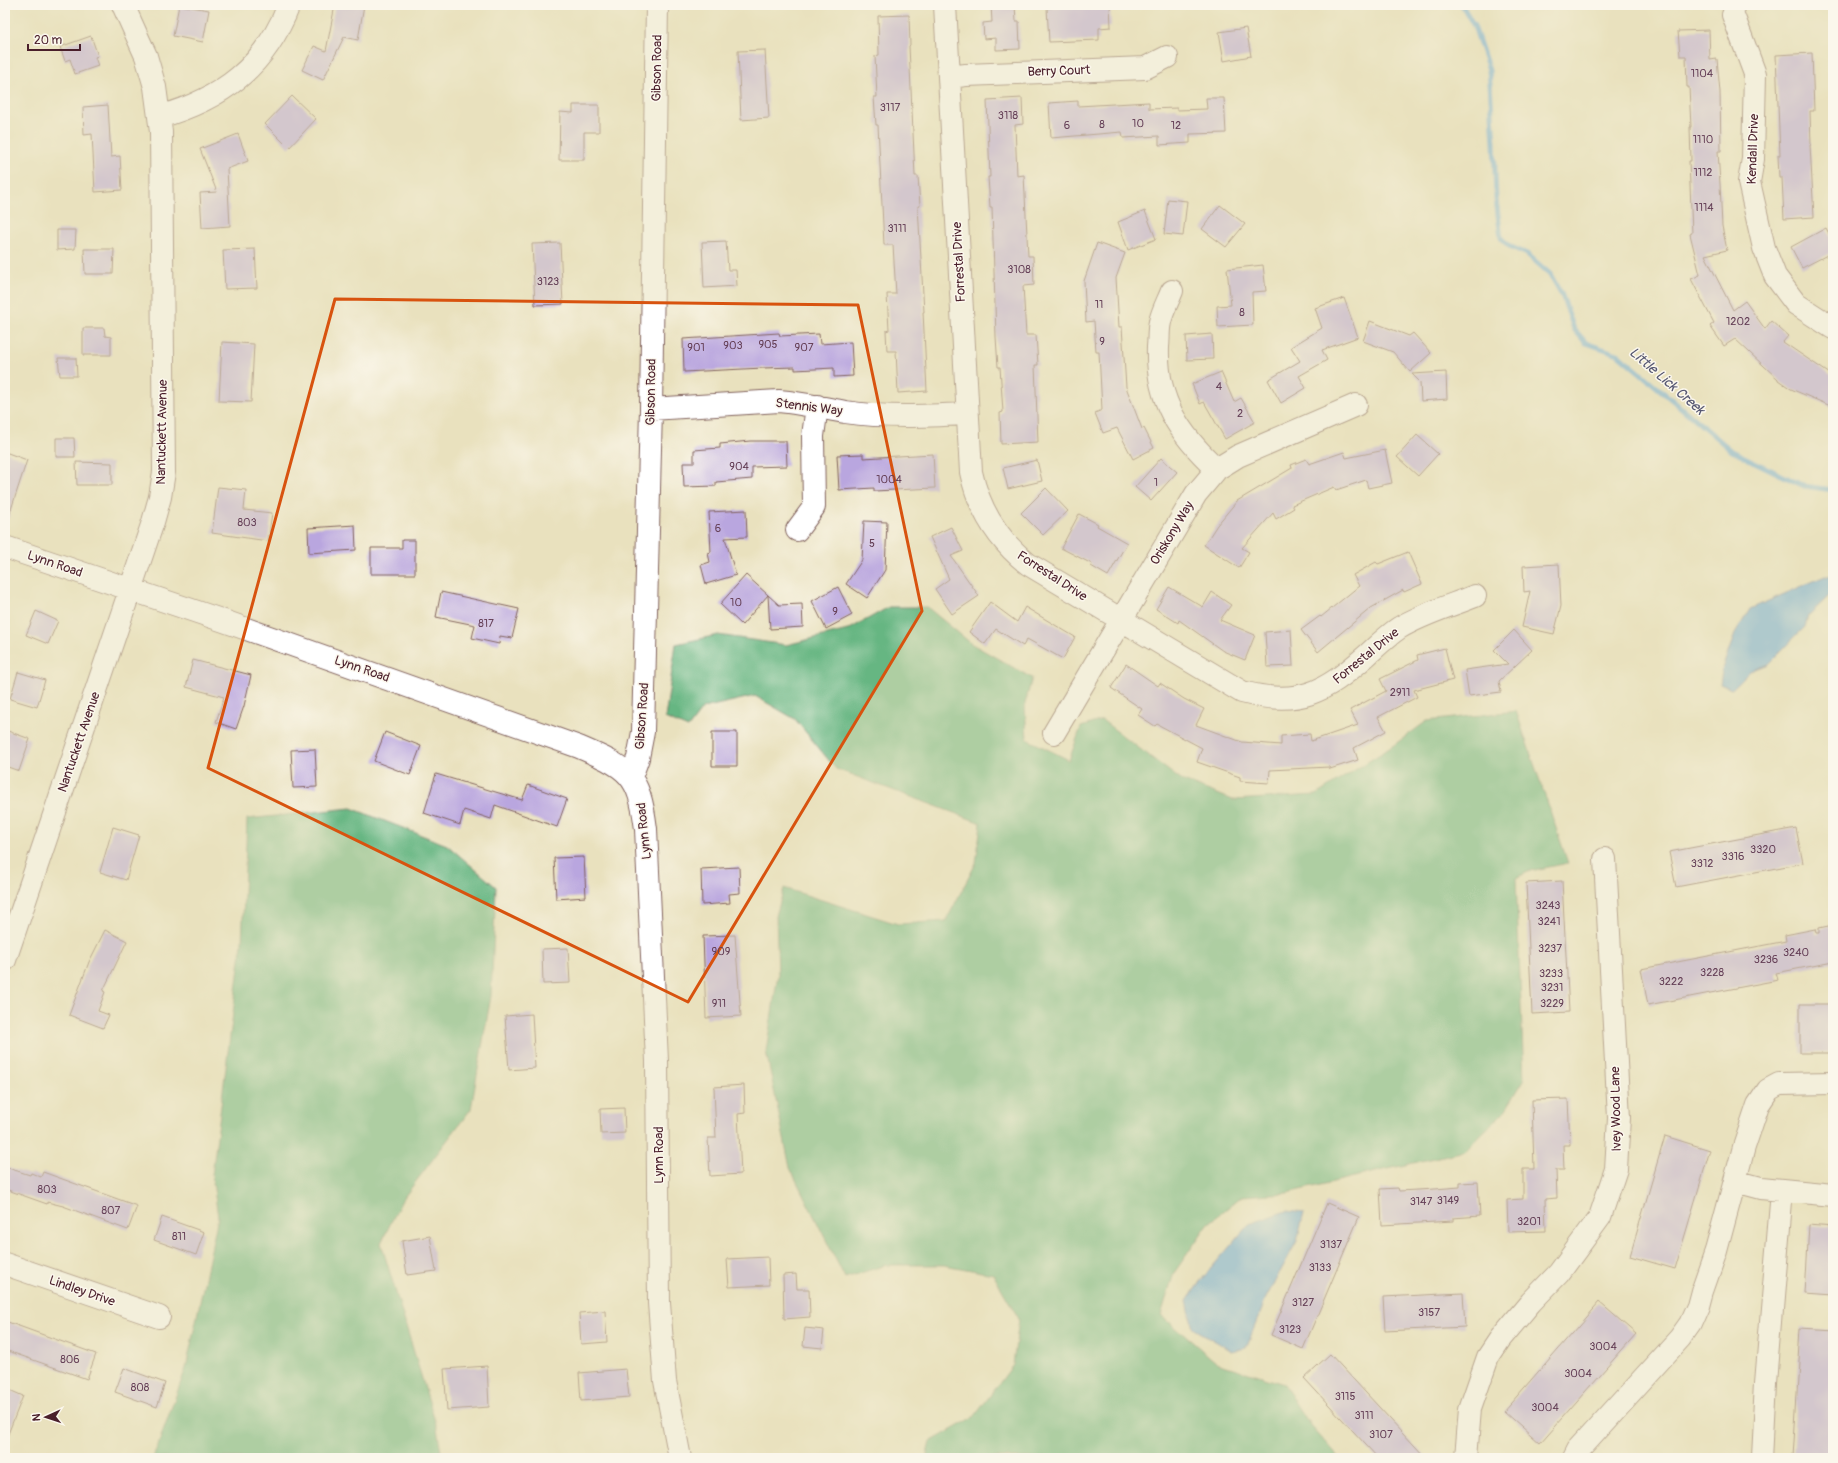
<svg xmlns="http://www.w3.org/2000/svg" width="1838" height="1463" viewBox="0 0 1838 1463" font-family="Pangolin,sans-serif">
<style>
.forest{fill:#66b682;stroke:#586a56}
.water{fill:#69aadd;stroke:#5a6484}
.lines{fill:none;stroke-linecap:round;stroke-linejoin:round}
.stream{stroke:#69aadd;stroke-width:5}
.building{fill:#b9a6df}
.minor-casing{stroke:#82635e;stroke-width:24}
.minor{stroke:#fff;stroke-width:22}
.marked{fill:none;stroke:#d8530f;stroke-width:3;stroke-linejoin:round}
.labels{text-anchor:middle;dominant-baseline:central;stroke-width:3;stroke-linejoin:round;paint-order:stroke}
.number-label{font-size:11px;fill:#664158}
.street-label{font-size:13px;fill:#4a1f2b;stroke:#fbf7ec}
.water-label{font-size:14px;font-style:italic;fill:#565772;stroke:#fbf7ec}
</style>
<rect width="100%" height="100%" fill="#fbf7ec"/>
<filter id="ink" filterUnits="userSpaceOnUse"><feTurbulence type="fractalNoise" baseFrequency=".025" numOctaves="2"/><feDisplacementMap in="SourceGraphic" scale="8" xChannelSelector="R" yChannelSelector="G"/><feConvolveMatrix kernelMatrix="1 2 1 2 8 2 1 2 1" color-interpolation-filters="sRGB"/></filter>
<filter id="wash" filterUnits="userSpaceOnUse"><feTurbulence type="fractalNoise" baseFrequency=".012" numOctaves="4" result="noise"/><feDisplacementMap in="SourceGraphic" scale="16" xChannelSelector="R" yChannelSelector="G"/><feGaussianBlur stdDeviation="0.9" result="paint"/><feColorMatrix in="noise" values="0 0 0 0 0 0 0 0 0 0 0 0 0 0 0 0 0 1.4 0 .05"/><feComposite in="paint" operator="in"/></filter>
<g filter="url(#wash)">
<rect width="100%" height="100%" fill="#e9e1be"/>
<path class="forest" d="M 889,607 L 927,607 L 972,644 L 1032,678 L 1025,704 L 1027,739 L 1069,760 L 1081,727 L 1102,720 L 1181,780 L 1233,800 L 1316,795 L 1391,747 L 1427,721 L 1516,711 L 1568,863 L 1530,871 L 1516,878 L 1524,1080 L 1505,1111 L 1464,1151 L 1287,1193 L 1242,1196 L 1208,1224 L 1174,1273 L 1161,1315 L 1217,1363 L 1284,1384 L 1310,1425 L 1339,1458 L 926,1458 L 930,1442 L 974,1417 L 1013,1365 L 1019,1319 L 993,1274 L 944,1265 L 886,1265 L 845,1278 L 790,1168 L 766,1051 L 778,974 L 776,916 L 784,888 L 898,924 L 946,921 L 976,863 L 981,823 L 836,769 L 795,719 L 755,696 L 703,708 L 688,728 L 665,718 L 676,644 L 718,635 L 786,645 L 848,630 Z
M 351,808 L 447,845 L 496,887 L 491,996 L 471,1109 L 402,1200 L 381,1243 L 437,1428 L 442,1458 L 153,1458 L 186,1368 L 218,1217 L 212,1175 L 242,944 L 247,819 Z"/>
<path class="water" d="M 1825,576 L 1833,577 L 1833,589 L 1830,595 L 1808,616 L 1805,627 L 1768,664 L 1750,671 L 1732,689 L 1720,684 L 1723,666 L 1735,634 L 1750,609 Z
M 1287,1211 L 1304,1213 L 1297,1241 L 1266,1298 L 1246,1348 L 1232,1351 L 1193,1328 L 1187,1301 L 1201,1280 L 1249,1224 Z"/>
<g class="lines">
<path class="stream" d="M 1462,5 L 1474,26 L 1489,70 L 1494,142 L 1496,199 L 1501,238 L 1509,246 L 1527,254 L 1550,274 L 1562,295 L 1574,329 L 1586,343 L 1618,354 L 1732,451 L 1804,486 L 1833,490"/>
</g>
<g id="blocks">
<path class="building" d="M 179,5 L 209,10 L 203,42 L 173,36 Z
M 335,5 L 364,5 L 358,40 L 344,37 L 323,80 L 302,70 L 314,46 L 326,51 Z
M 991,5 L 1015,5 L 1016,21 L 1019,21 L 1020,49 L 996,50 L 996,38 L 984,39 L 983,23 L 992,22 Z
M 1083,5 L 1110,5 L 1111,27 L 1099,28 L 1099,40 L 1049,42 L 1047,8 Z
M 909,15 L 910,45 L 909,46 L 915,176 L 918,176 L 920,206 L 918,206 L 924,312 L 923,312 L 927,391 L 898,393 L 896,351 L 887,351 L 886,331 L 889,330 L 887,294 L 896,294 L 893,245 L 884,245 L 878,125 L 876,125 L 874,97 L 877,97 L 875,56 L 879,55 L 878,16 Z
M 1246,28 L 1251,56 L 1224,61 L 1219,32 Z
M 1709,30 L 1710,60 L 1717,59 L 1720,92 L 1721,151 L 1718,151 L 1720,184 L 1722,226 L 1727,250 L 1705,255 L 1733,310 L 1745,301 L 1765,329 L 1771,321 L 1788,336 L 1783,342 L 1833,376 L 1833,407 L 1791,389 L 1778,380 L 1778,379 L 1735,339 L 1724,346 L 1710,326 L 1714,323 L 1691,279 L 1700,275 L 1690,234 L 1692,233 L 1689,161 L 1691,161 L 1690,127 L 1691,127 L 1689,87 L 1687,87 L 1686,56 L 1680,56 L 1678,31 Z
M 91,36 L 98,56 L 95,57 L 98,66 L 75,74 L 70,59 L 65,61 L 60,47 Z
M 765,50 L 769,118 L 741,120 L 738,51 Z
M 1812,53 L 1814,111 L 1810,111 L 1811,145 L 1810,145 L 1814,217 L 1784,219 L 1782,178 L 1779,178 L 1778,155 L 1780,155 L 1776,55 Z
M 292,96 L 316,119 L 289,148 L 265,124 Z
M 1022,98 L 1023,124 L 1015,125 L 1017,176 L 1024,175 L 1028,256 L 1033,256 L 1034,285 L 1023,286 L 1026,335 L 1036,335 L 1038,365 L 1035,365 L 1038,442 L 1001,444 L 1000,413 L 1003,412 L 1000,367 L 998,367 L 996,337 L 992,207 L 990,207 L 988,177 L 990,177 L 987,100 Z
M 1206,98 L 1224,98 L 1226,133 L 1190,134 L 1190,143 L 1159,145 L 1159,136 L 1123,138 L 1122,132 L 1051,138 L 1049,103 L 1078,101 L 1078,106 L 1149,102 L 1149,109 L 1177,108 L 1177,110 L 1207,109 Z
M 108,105 L 111,157 L 120,156 L 122,190 L 95,192 L 92,134 L 84,135 L 83,107 Z
M 573,105 L 599,105 L 599,132 L 584,132 L 584,160 L 559,160 L 560,112 L 573,113 Z
M 238,134 L 248,161 L 227,169 L 230,226 L 202,228 L 200,193 L 217,192 L 200,149 Z
M 1168,199 L 1187,201 L 1183,236 L 1164,234 Z
M 1220,205 L 1245,224 L 1226,247 L 1202,229 Z
M 1145,211 L 1156,239 L 1128,250 L 1118,222 Z
M 1826,228 L 1833,241 L 1833,252 L 1802,268 L 1791,247 Z
M 57,230 L 76,230 L 75,249 L 57,250 Z
M 726,241 L 728,270 L 736,270 L 737,286 L 704,288 L 702,242 Z
M 560,243 L 563,304 L 535,305 L 532,244 Z
M 1097,243 L 1125,253 L 1116,278 L 1119,327 L 1122,327 L 1126,387 L 1142,429 L 1144,428 L 1154,448 L 1133,459 L 1117,428 L 1103,433 L 1095,413 L 1102,410 L 1099,352 L 1096,352 L 1094,321 L 1086,322 L 1084,281 Z
M 84,249 L 114,249 L 113,274 L 85,274 Z
M 255,249 L 257,288 L 225,289 L 223,250 Z
M 1263,265 L 1266,291 L 1252,292 L 1253,325 L 1218,327 L 1217,306 L 1231,305 L 1227,269 Z
M 1344,298 L 1358,337 L 1322,350 L 1327,360 L 1299,376 L 1306,388 L 1281,403 L 1268,380 L 1300,361 L 1291,347 L 1322,328 L 1315,308 Z
M 1370,321 L 1409,336 L 1413,333 L 1431,353 L 1410,372 L 1393,352 L 1363,341 Z
M 83,328 L 104,328 L 105,336 L 111,337 L 111,355 L 83,355 Z
M 779,333 L 780,336 L 819,334 L 820,344 L 851,342 L 853,376 L 834,377 L 834,368 L 795,370 L 795,367 L 763,368 L 684,372 L 683,339 Z
M 1212,334 L 1213,359 L 1187,360 L 1186,336 Z
M 222,342 L 254,344 L 251,402 L 219,401 Z
M 58,358 L 76,358 L 77,376 L 60,376 Z
M 1221,372 L 1234,402 L 1241,398 L 1255,422 L 1225,439 L 1204,402 L 1200,404 L 1192,384 Z
M 1446,372 L 1447,399 L 1421,401 L 1420,382 L 1412,374 Z
M 1417,435 L 1438,454 L 1418,476 L 1397,457 Z
M 56,438 L 74,438 L 75,457 L 56,457 Z
M 750,441 L 786,441 L 787,466 L 752,467 L 752,479 L 716,482 L 716,486 L 684,487 L 683,463 L 694,463 L 694,450 L 720,448 L 720,444 Z
M 1385,450 L 1392,483 L 1368,488 L 1366,480 L 1336,490 L 1334,487 L 1292,505 L 1294,508 L 1276,519 L 1273,513 L 1242,548 L 1249,552 L 1239,568 L 1204,545 L 1217,525 L 1237,501 L 1292,468 L 1291,465 L 1306,459 L 1309,464 L 1344,452 L 1346,458 Z
M 5,452 L 27,460 L 8,519 L 5,518 Z
M 863,454 L 863,458 L 933,454 L 935,488 L 874,491 L 874,488 L 839,490 L 837,455 Z
M 1161,458 L 1177,472 L 1151,501 L 1135,487 Z
M 1037,460 L 1042,481 L 1008,489 L 1003,468 Z
M 76,462 L 112,463 L 112,485 L 77,485 Z
M 218,487 L 246,490 L 244,510 L 272,513 L 268,541 L 212,533 Z
M 1046,488 L 1068,511 L 1043,535 L 1021,513 Z
M 746,510 L 747,537 L 725,538 L 736,575 L 706,584 L 701,565 L 710,562 L 708,553 L 711,552 L 709,512 Z
M 1079,514 L 1098,524 L 1097,526 L 1127,543 L 1108,576 L 1091,566 L 1092,564 L 1061,548 Z
M 864,521 L 887,522 L 885,570 L 867,598 L 846,584 L 862,560 Z
M 355,525 L 356,550 L 309,553 L 308,528 Z
M 951,527 L 963,551 L 951,556 L 979,596 L 952,614 L 935,589 L 949,579 L 930,537 Z
M 402,540 L 415,540 L 415,574 L 371,574 L 371,548 L 402,548 Z
M 1408,552 L 1422,584 L 1404,592 L 1403,590 L 1371,608 L 1318,652 L 1301,630 L 1320,616 L 1321,617 L 1359,586 L 1353,575 L 1376,562 L 1378,564 Z
M 1559,564 L 1561,606 L 1554,634 L 1522,627 L 1530,591 L 1524,592 L 1523,566 Z
M 746,575 L 779,605 L 802,604 L 803,627 L 770,629 L 768,595 L 742,625 L 720,604 Z
M 838,587 L 852,615 L 826,629 L 812,601 Z
M 1169,587 L 1203,607 L 1212,592 L 1231,605 L 1220,620 L 1255,635 L 1245,660 L 1223,651 L 1179,620 L 1178,623 L 1156,609 Z
M 441,592 L 519,609 L 512,638 L 500,636 L 499,644 L 472,638 L 475,625 L 436,617 Z
M 990,602 L 1017,622 L 1025,607 L 1075,637 L 1063,659 L 1027,639 L 1023,646 L 996,629 L 985,644 L 969,632 Z
M 36,611 L 58,621 L 48,644 L 26,635 Z
M 1291,630 L 1293,666 L 1267,667 L 1265,632 Z
M 1514,630 L 1532,650 L 1499,681 L 1501,692 L 1469,696 L 1465,670 L 1508,664 L 1494,650 Z
M 1445,648 L 1453,680 L 1414,690 L 1417,697 L 1378,717 L 1386,731 L 1354,748 L 1358,760 L 1330,769 L 1329,767 L 1270,770 L 1269,783 L 1240,781 L 1240,777 L 1197,762 L 1202,748 L 1157,724 L 1155,726 L 1138,715 L 1142,709 L 1111,688 L 1126,664 L 1158,686 L 1160,683 L 1184,699 L 1204,709 L 1196,725 L 1242,742 L 1281,745 L 1281,736 L 1310,734 L 1311,741 L 1358,725 L 1350,710 L 1386,691 L 1380,679 L 1418,660 L 1417,655 Z
M 193,660 L 251,675 L 244,706 L 236,729 L 216,722 L 224,697 L 186,687 Z
M 18,672 L 45,680 L 37,707 L 10,699 Z
M 5,730 L 30,739 L 19,771 L 5,766 Z
M 385,732 L 421,746 L 410,775 L 374,761 Z
M 712,732 L 737,732 L 737,766 L 712,766 Z
M 315,749 L 317,787 L 293,788 L 291,750 Z
M 436,774 L 522,800 L 528,785 L 567,799 L 557,827 L 495,805 L 491,819 L 464,810 L 460,825 L 424,813 Z
M 113,827 L 139,835 L 126,880 L 100,872 Z
M 1796,828 L 1803,863 L 1676,887 L 1669,852 Z
M 584,857 L 586,897 L 556,899 L 554,858 Z
M 739,867 L 740,893 L 729,894 L 730,903 L 702,905 L 701,869 Z
M 1562,881 L 1569,1012 L 1532,1014 L 1526,883 Z
M 1833,925 L 1833,962 L 1776,973 L 1778,980 L 1648,1005 L 1641,969 L 1786,941 L 1785,935 L 1815,929 L 1816,933 L 1819,933 L 1819,928 Z
M 105,930 L 127,941 L 103,991 L 105,992 L 98,1011 L 109,1015 L 103,1028 L 69,1015 L 89,962 Z
M 735,935 L 741,1016 L 706,1018 L 703,936 Z
M 568,948 L 570,983 L 543,984 L 542,949 Z
M 1800,1004 L 1833,1004 L 1833,1053 L 1800,1053 Z
M 532,1014 L 535,1068 L 509,1070 L 505,1016 Z
M 744,1085 L 745,1113 L 738,1114 L 741,1174 L 710,1176 L 708,1138 L 716,1138 L 714,1087 Z
M 1568,1099 L 1570,1145 L 1563,1145 L 1564,1170 L 1556,1170 L 1557,1198 L 1545,1199 L 1546,1231 L 1508,1232 L 1507,1200 L 1523,1199 L 1523,1169 L 1534,1169 L 1532,1100 Z
M 624,1108 L 625,1133 L 601,1134 L 600,1109 Z
M 1665,1136 L 1710,1150 L 1675,1269 L 1630,1256 Z
M 5,1167 L 30,1175 L 31,1173 L 41,1177 L 43,1172 L 137,1206 L 128,1230 L 63,1206 L 47,1202 L 47,1204 L 5,1189 Z
M 1478,1182 L 1480,1216 L 1453,1218 L 1453,1221 L 1382,1225 L 1380,1189 L 1398,1188 L 1399,1191 L 1435,1189 L 1460,1187 L 1460,1183 Z
M 1327,1203 L 1359,1217 L 1303,1349 L 1271,1335 Z
M 162,1217 L 204,1232 L 196,1255 L 154,1240 Z
M 1809,1225 L 1833,1227 L 1833,1296 L 1805,1294 Z
M 430,1236 L 436,1271 L 407,1275 L 402,1241 Z
M 768,1257 L 769,1285 L 729,1287 L 727,1259 Z
M 796,1274 L 797,1289 L 809,1289 L 810,1317 L 784,1319 L 783,1275 Z
M 1463,1293 L 1465,1327 L 1385,1331 L 1383,1297 Z
M 1599,1302 L 1636,1334 L 1540,1443 L 1504,1411 Z
M 605,1311 L 607,1342 L 581,1344 L 579,1313 Z
M 5,1321 L 96,1354 L 87,1379 L 5,1350 Z
M 805,1328 L 824,1330 L 822,1348 L 803,1346 Z
M 1801,1328 L 1833,1330 L 1833,1458 L 1793,1458 Z
M 1330,1354 L 1426,1458 L 1378,1458 L 1304,1378 Z
M 487,1366 L 489,1407 L 447,1410 L 444,1369 Z
M 124,1368 L 165,1383 L 157,1407 L 115,1392 Z
M 626,1369 L 629,1397 L 581,1401 L 579,1373 Z
M 5,1388 L 23,1396 L 6,1439 L 5,1439 Z"/>
</g>
</g>
<g filter="url(#ink)">
<use href="#blocks" fill-opacity="0" stroke="#82635e" stroke-width="1"/>
<g class="lines">
<g class="minor-casing">
<path id="minor" d="M 945,5 L 971,472 C 979,510 998,540 1028,564 L 1242,692 C 1299,707 1324,693 1366,656 C 1377,646 1387,636 1399,628 C 1422,614 1450,606 1475,596
M 1733,15 L 1755,74 L 1753,159 L 1749,182 L 1764,248 L 1775,276 L 1796,304 L 1833,328
M 949,77 L 966,75 L 1145,68 L 1167,57
M 159,117 C 222,99 265,67 289,5
M 1172,291 C 1168,301 1162,312 1160,322 C 1158,330 1159,339 1158,347 C 1156,400 1179,434 1217,469
M 651,409 L 779,401 C 801,403 823,408 845,412 C 886,418 926,416 967,414
M 797,530 L 814,507 L 813,436 L 817,406
M 5,547 L 224,621 L 579,747 C 628,768 639,773 646,829 L 657,1061 L 659,1303 L 665,1381 L 680,1458
M 1054,733 L 1196,494 L 1217,469 L 1238,456 L 1356,405
M 631,777 L 638,758 L 643,732 L 651,409 L 657,5
M 5,960 L 153,522 L 160,497 L 164,472 L 161,132 L 155,87 L 146,56 L 123,5
M 1735,1181 L 1761,1188 L 1833,1195
M 5,1264 L 159,1317
M 1466,1458 L 1470,1409 L 1488,1357 L 1500,1339 L 1531,1302 L 1559,1273 L 1600,1217 L 1616,1169 L 1619,1118 L 1605,859
M 1574,1458 L 1578,1450 L 1680,1338 L 1690,1324 L 1698,1306 L 1702,1291 L 1716,1251 L 1744,1147 L 1758,1105 L 1768,1090 L 1779,1084 L 1833,1083
M 1762,1458 L 1766,1382 L 1782,1190"/>
</g>
<use href="#minor" class="minor"/>
</g>
</g>
<path d="M0 0H1838V1463H0ZM 335,299 L 858,305 L 922,611 L 688,1002 L 208,768 Z" fill="#e9e1be" fill-opacity=".55" fill-rule="evenodd"/>
<path class="marked" d="M 335,299 L 858,305 L 922,611 L 688,1002 L 208,768 Z"/>
<g class="labels">
<g class="number-label">
<text x="1702" y="73">1104</text>
<text x="890" y="107">3117</text>
<text x="1008" y="115">3118</text>
<text x="1138" y="123">10</text>
<text x="1102" y="124">8</text>
<text x="1067" y="125">6</text>
<text x="1176" y="125">12</text>
<text x="1703" y="139">1110</text>
<text x="1703" y="172">1112</text>
<text x="1704" y="207">1114</text>
<text x="897" y="228">3111</text>
<text x="1019" y="269">3108</text>
<text x="548" y="281">3123</text>
<text x="1099" y="304">11</text>
<text x="1242" y="312">8</text>
<text x="1738" y="321">1202</text>
<text x="1102" y="341">9</text>
<text x="768" y="344">905</text>
<text x="733" y="345">903</text>
<text x="696" y="347">901</text>
<text x="804" y="347">907</text>
<text x="1219" y="386">4</text>
<text x="1240" y="413">2</text>
<text x="739" y="466">904</text>
<text x="889" y="479">1004</text>
<text x="1156" y="482">1</text>
<text x="247" y="522">803</text>
<text x="718" y="528">6</text>
<text x="872" y="543">5</text>
<text x="736" y="602">10</text>
<text x="835" y="611">9</text>
<text x="486" y="623">817</text>
<text x="1400" y="692">2911</text>
<text x="1763" y="849">3320</text>
<text x="1733" y="856">3316</text>
<text x="1702" y="863">3312</text>
<text x="1548" y="905">3243</text>
<text x="1549" y="921">3241</text>
<text x="1550" y="948">3237</text>
<text x="721" y="951">909</text>
<text x="1796" y="952">3240</text>
<text x="1766" y="959">3236</text>
<text x="1712" y="972">3228</text>
<text x="1551" y="973">3233</text>
<text x="1671" y="981">3222</text>
<text x="1552" y="987">3231</text>
<text x="719" y="1003">911</text>
<text x="1552" y="1003">3229</text>
<text x="47" y="1189">803</text>
<text x="1448" y="1200">3149</text>
<text x="1421" y="1201">3147</text>
<text x="111" y="1210">807</text>
<text x="1529" y="1221">3201</text>
<text x="179" y="1236">811</text>
<text x="1331" y="1244">3137</text>
<text x="1320" y="1267">3133</text>
<text x="1303" y="1302">3127</text>
<text x="1429" y="1312">3157</text>
<text x="1290" y="1329">3123</text>
<text x="1603" y="1346">3004</text>
<text x="70" y="1359">806</text>
<text x="1578" y="1373">3004</text>
<text x="140" y="1387">808</text>
<text x="1345" y="1396">3115</text>
<text x="1545" y="1407">3004</text>
<text x="1364" y="1415">3111</text>
<text x="1381" y="1434">3107</text>
</g>
<g class="street-label">
<text transform="translate(657 68) rotate(-89)">Gibson Road</text>
<text transform="translate(1059 71) rotate(-2)">Berry Court</text>
<text transform="translate(1753 149) rotate(-88)">Kendall Drive</text>
<text transform="translate(959 262) rotate(-93)">Forrestal Drive</text>
<text transform="translate(651 392) rotate(-89)">Gibson Road</text>
<text transform="translate(809 407) rotate(7)">Stennis Way</text>
<text transform="translate(162 432) rotate(-89)">Nantuckett Avenue</text>
<text transform="translate(1172 533) rotate(-59)">Oriskony Way</text>
<text transform="translate(55 564) rotate(19)">Lynn Road</text>
<text transform="translate(1052 576) rotate(33)">Forrestal Drive</text>
<text transform="translate(1366 656) rotate(-39)">Forrestal Drive</text>
<text transform="translate(362 669) rotate(19)">Lynn Road</text>
<text transform="translate(642 716) rotate(-86)">Gibson Road</text>
<text transform="translate(79 742) rotate(-71)">Nantuckett Avenue</text>
<text transform="translate(644 831) rotate(-96)">Lynn Road</text>
<text transform="translate(1616 1109) rotate(-91)">Ivey Wood Lane</text>
<text transform="translate(659 1155) rotate(-90)">Lynn Road</text>
<text transform="translate(82 1291) rotate(19)">Lindley Drive</text>
</g>
<g class="water-label">
<text transform="translate(1667 381) rotate(41)">Little Lick Creek</text>
</g>
</g>
<rect width="1838" height="1463" fill="none" stroke="#fbf7ec" stroke-width="20"/>
<g transform="translate(46 1417) rotate(267)" stroke="#fbf7ec" stroke-width="3" paint-order="stroke">
<path d="M0-3L7 15L0 10L-7 15Z" fill="#4a1f2b"/>
<text y="-6" font-size="11" font-weight="bold" text-anchor="middle" fill="#4a1f2b">N</text>
</g>
<path d="M28 44v6h52v-6" fill="none" stroke="#4a1f2b" stroke-width="2"/>
<text x="34" y="44" font-size="12" fill="#4a1f2b" stroke="#fbf7ec" stroke-width="3" paint-order="stroke">20 m</text>
</svg>
